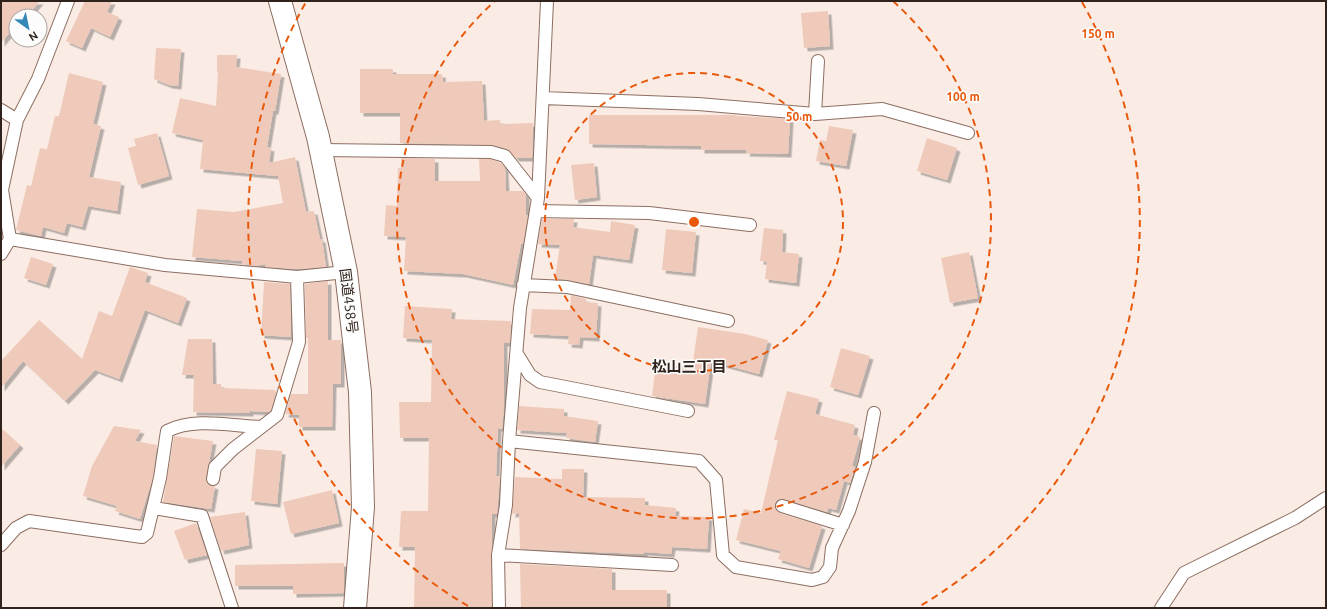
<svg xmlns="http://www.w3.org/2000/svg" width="1327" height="609" viewBox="0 0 1327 609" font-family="Ubuntu,'Noto Sans JP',sans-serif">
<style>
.building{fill:#efcaba;filter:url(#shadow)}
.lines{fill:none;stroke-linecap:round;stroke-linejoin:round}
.lane-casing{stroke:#8d6e61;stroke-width:14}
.highway-casing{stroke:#8d6e61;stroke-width:24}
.lane{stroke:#fff;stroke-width:12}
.highway{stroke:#fff;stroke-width:22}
.ring{fill:none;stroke:#e8590c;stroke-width:2;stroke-dasharray:7 5}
.labels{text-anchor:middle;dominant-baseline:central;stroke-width:3;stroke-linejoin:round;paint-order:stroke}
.street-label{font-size:14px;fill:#30231d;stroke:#fcfcfc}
.neighbourhood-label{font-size:15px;font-weight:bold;fill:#30231d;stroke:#fcfcfc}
.centre{fill:#e8590c;stroke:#fcfcfc;stroke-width:2}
.ring-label{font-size:12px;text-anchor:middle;font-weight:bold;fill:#e8590c;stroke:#fcfcfc;stroke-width:3;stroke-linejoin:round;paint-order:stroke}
</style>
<defs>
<filter id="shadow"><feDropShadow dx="3.5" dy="3.5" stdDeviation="0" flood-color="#0004"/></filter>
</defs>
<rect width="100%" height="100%" fill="#faece5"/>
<path class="building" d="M 1,1 L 40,1 L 27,16 L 16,16 L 16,25 L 1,43 Z
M 85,1 L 112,1 L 107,12 L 119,17 L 110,37 L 91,28 L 82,48 L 66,41 Z
M 828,11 L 830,46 L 804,48 L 801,13 Z
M 156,48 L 181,49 L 178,86 L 169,85 L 154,79 Z
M 217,55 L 237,55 L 236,67 L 281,74 L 275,111 L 273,111 L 267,147 L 271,148 L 269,163 L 295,157 L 306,212 L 314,211 L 320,239 L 322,239 L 326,267 L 297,269 L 265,267 L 266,264 L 255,266 L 242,264 L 242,261 L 192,257 L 197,209 L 234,212 L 283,203 L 278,176 L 200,169 L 203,140 L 172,133 L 180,98 L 216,106 L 218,72 L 217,72 Z
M 360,69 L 393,69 L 393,74 L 442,74 L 443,82 L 482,81 L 484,121 L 500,120 L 500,124 L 533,123 L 532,158 L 516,158 L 507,149 L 491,145 L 400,143 L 400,113 L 360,113 Z
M 69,73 L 103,82 L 93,124 L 101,126 L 89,177 L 121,182 L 117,211 L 88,206 L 82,227 L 67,223 L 64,233 L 43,227 L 41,236 L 16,230 L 27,185 L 31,186 L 40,148 L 47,149 L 55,116 L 59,116 Z
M 589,115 L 734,115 L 738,116 L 790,119 L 788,154 L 746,153 L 747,150 L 701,150 L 701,146 L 589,144 Z
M 829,126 L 853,130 L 846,166 L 816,161 L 820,140 L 826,141 Z
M 157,133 L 169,176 L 138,185 L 128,148 L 136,146 L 134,139 Z
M 927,138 L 957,148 L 947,180 L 917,171 Z
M 401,158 L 435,159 L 435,181 L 480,181 L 479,159 L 490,159 L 501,163 L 505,168 L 506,191 L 523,191 L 526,195 L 526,215 L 528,215 L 523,244 L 521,244 L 513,285 L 463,274 L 404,271 L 406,237 L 384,236 L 386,205 L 397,206 L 398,168 L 401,168 Z
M 594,163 L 597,197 L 575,200 L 571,165 Z
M 542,219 L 574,219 L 573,227 L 610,232 L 611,221 L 635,225 L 629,260 L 593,255 L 589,284 L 555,278 L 560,245 L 538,244 Z
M 764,228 L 783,230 L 782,252 L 799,254 L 796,283 L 765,279 L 767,262 L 760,261 Z
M 666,229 L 696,232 L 692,273 L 662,270 Z
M 969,252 L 978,298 L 950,303 L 941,258 Z
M 31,257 L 53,264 L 46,285 L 24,278 Z
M 130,267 L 148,273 L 145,282 L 187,298 L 178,323 L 145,310 L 119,379 L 95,370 L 65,401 L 23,361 L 1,388 L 1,361 L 39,320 L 82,359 L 99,311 L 112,316 Z
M 328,281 L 328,340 L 341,340 L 341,384 L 333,384 L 332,427 L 299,427 L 299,415 L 285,414 L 291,394 L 308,394 L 308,338 L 306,338 L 305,284 Z
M 264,282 L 290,284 L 291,337 L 261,335 Z
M 571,295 L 586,299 L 586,302 L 598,303 L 596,338 L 580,337 L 579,345 L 568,344 L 569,336 L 530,334 L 532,309 L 570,310 Z
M 405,306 L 452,309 L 451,319 L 511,321 L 510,343 L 504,343 L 504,405 L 502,429 L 498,428 L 496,476 L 500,476 L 497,514 L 492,514 L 492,608 L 414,608 L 415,547 L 399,547 L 401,511 L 428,511 L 429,438 L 400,438 L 399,402 L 431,402 L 432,340 L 403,338 Z
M 698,327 L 745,334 L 768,340 L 759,374 L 711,361 L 705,404 L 652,396 L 656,363 L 692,368 Z
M 188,339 L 212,339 L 213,384 L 221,384 L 221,388 L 275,390 L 276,393 L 271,411 L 268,412 L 250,411 L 250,413 L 193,412 L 194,375 L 182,375 Z
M 841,348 L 870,356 L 858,395 L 830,387 Z
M 787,391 L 819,399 L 815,414 L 855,425 L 853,435 L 860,437 L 852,466 L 855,467 L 850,483 L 844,481 L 836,510 L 828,508 L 827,512 L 784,499 L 777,500 L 775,503 L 775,508 L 779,513 L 822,526 L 809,568 L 778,559 L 781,551 L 736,540 L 744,509 L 761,513 L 778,440 L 774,440 Z
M 519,406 L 564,409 L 564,416 L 598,421 L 595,442 L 566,438 L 567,433 L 517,430 Z
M 114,426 L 141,430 L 135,441 L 157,445 L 153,477 L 140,519 L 115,511 L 117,506 L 83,496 L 92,466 Z
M 1,428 L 20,445 L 1,467 Z
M 174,436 L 213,441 L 206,478 L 208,484 L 215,486 L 211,509 L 163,502 Z
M 256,449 L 282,451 L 277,504 L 251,501 Z
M 562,469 L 584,469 L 583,497 L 645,498 L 645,505 L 676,508 L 675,516 L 709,517 L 707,549 L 672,547 L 671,554 L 644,552 L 644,554 L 520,549 L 519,513 L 512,514 L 515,477 L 562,479 Z
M 332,490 L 339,523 L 291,534 L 283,502 Z
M 245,512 L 249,545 L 221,551 L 210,517 Z
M 196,523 L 207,555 L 185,560 L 174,531 Z
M 344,563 L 344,593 L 293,594 L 293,586 L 235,586 L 235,565 Z
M 520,564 L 612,569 L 612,590 L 667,590 L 667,608 L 521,608 Z"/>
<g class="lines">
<g class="lane-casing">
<path id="lane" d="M 543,98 L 698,104 L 815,114 L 882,109 L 968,133
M 1,110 L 17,120
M 815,114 L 818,61
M 321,150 L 491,152 L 505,156 L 538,198
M 536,211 L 649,213 L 750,225
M 10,239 L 165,265 L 297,277 L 346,272
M 1,254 L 10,239 L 2,190 L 17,120 L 38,79 L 68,1
M 523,285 L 567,287 L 728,321
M 517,354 L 530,375 L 540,382 L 688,411
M 509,441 L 699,461 L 716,480 L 723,555 L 736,567 L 812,580 L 823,577 L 830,567 L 832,548 L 849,511 L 865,462 L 874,413
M 213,479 L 215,467 L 233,449 L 277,415 L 299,342 L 297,277
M 782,506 L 843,525
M 154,508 L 202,516 L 232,608
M 1,545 L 16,528 L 29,521 L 142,537 L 147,533 L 160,478 L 167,431 C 195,417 231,426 261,427
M 498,555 L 672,565
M 499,608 L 498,555 L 506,505 L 509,441 L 520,308 L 538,198 L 547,1
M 1161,608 L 1184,573 L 1295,518 L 1326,498"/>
</g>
<g class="highway-casing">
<path id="highway" d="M 280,1 L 318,137 L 346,272 L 360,392 L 363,507 L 355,608"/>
</g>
<use href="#lane" class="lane"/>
<use href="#highway" class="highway"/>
</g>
<g class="ring">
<circle cx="694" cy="222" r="149"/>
<path d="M893 1A297 297 0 1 1 495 1"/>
<path d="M468 606A446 446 0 0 1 306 2M1082 2A446 446 0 0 1 920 606"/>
</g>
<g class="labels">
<g class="street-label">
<text transform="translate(349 301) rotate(83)">国道458号</text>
</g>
<g class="neighbourhood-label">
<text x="689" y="366">松山三丁目</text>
</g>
</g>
<circle cx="694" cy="222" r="6" class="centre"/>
<g class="ring-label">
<text x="1098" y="38">150 m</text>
<text x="963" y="101">100 m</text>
<text x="799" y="121">50 m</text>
</g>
<rect width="1327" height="609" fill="none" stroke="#30231d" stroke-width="4"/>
<g transform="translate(28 28) rotate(147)"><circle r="19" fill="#fcfcfc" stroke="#aaa5a3"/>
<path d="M0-3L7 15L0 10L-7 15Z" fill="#3488b8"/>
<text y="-6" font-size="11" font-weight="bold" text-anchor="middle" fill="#30231d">N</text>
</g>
</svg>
